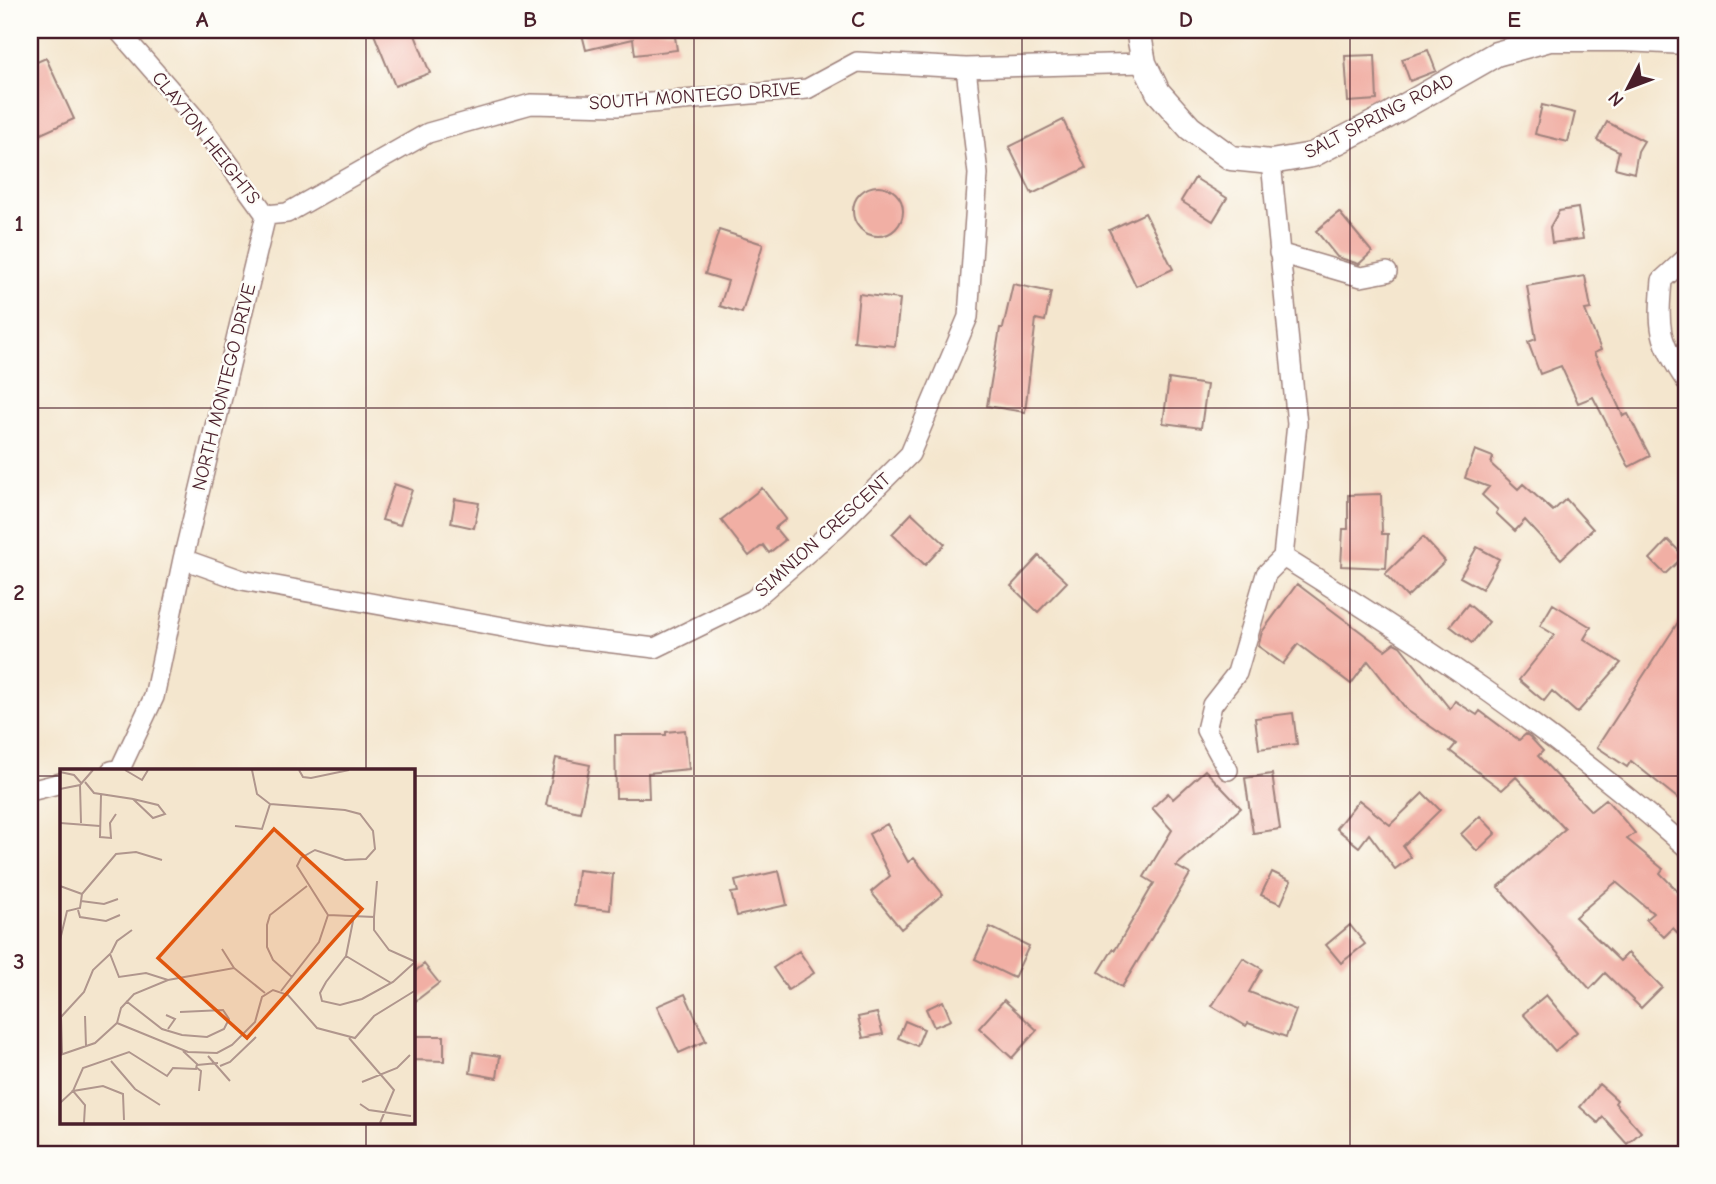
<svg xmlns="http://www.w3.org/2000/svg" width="1716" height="1184" viewBox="0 0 1716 1184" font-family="'Comic Neue',sans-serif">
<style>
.building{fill:#f1afa4}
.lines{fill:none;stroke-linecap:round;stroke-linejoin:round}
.minor-casing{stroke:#9f827c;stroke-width:22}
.tertiary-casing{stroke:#9f827c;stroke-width:27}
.minor{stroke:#fff;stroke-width:19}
.tertiary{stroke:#fff;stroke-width:24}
.grid{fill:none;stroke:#4a1f2b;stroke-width:2;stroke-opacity:0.55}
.labels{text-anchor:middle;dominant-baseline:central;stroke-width:5;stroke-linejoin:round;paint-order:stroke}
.street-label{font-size:19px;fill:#4a1f2b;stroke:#fdfcf7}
.inset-road{fill:none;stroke:#b0968d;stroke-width:2}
.view{fill:#e0560e;fill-opacity:0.15;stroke:#e0560e;stroke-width:3.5}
.inset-edge{fill:none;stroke:#4a1f2b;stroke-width:3.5}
.neatline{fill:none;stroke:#4a1f2b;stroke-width:2.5}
.grid-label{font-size:23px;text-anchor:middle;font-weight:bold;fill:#4a1f2b}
</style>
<rect width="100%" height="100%" fill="#fdfcf7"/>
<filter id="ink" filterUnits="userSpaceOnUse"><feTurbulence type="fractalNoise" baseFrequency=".0143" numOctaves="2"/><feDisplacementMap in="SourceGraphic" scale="14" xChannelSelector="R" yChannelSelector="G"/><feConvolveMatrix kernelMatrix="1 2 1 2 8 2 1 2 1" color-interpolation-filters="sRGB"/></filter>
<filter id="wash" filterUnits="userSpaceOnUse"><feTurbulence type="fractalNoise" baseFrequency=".00686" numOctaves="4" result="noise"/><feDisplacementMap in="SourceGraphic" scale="28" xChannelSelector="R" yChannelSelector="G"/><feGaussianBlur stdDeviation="1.57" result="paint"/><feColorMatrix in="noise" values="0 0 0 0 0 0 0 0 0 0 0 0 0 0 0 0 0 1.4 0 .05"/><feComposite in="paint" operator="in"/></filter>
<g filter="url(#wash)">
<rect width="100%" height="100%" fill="#f4e6ce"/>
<g id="blocks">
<path class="building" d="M 386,30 L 413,30 L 430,73 L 395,86 L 374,34 Z
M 581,30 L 674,30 L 677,50 L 635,55 L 633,39 L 586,50 Z
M 1428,50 L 1436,71 L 1410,81 L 1402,59 Z
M 1375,55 L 1377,100 L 1348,102 L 1345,56 Z
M 46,58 L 74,119 L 30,139 L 30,65 Z
M 1542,105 L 1575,113 L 1568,142 L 1535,134 Z
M 1063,120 L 1086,168 L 1032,194 L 1009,147 Z
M 1607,122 L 1644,141 L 1638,151 L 1634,173 L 1615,168 L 1619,151 L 1597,140 Z
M 1195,178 L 1227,198 L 1213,221 L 1181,201 Z
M853 211a25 25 0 1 1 50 0a25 25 0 1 1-50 0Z
M 1578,208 L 1583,239 L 1552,243 L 1550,227 L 1559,211 Z
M 1339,212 L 1372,252 L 1359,264 L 1337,257 L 1316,231 Z
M 1145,213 L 1173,269 L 1136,286 L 1109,230 Z
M 719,230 L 763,244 L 742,313 L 720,306 L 728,281 L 705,274 Z
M 1585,276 L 1591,309 L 1585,310 L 1601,350 L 1594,353 L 1623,416 L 1628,414 L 1650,456 L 1629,467 L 1593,397 L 1578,403 L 1561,366 L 1540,374 L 1528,342 L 1536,339 L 1527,286 Z
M 1013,284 L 1051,292 L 1045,321 L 1036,319 L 1025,412 L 987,406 L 1000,328 L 1003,328 Z
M 859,294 L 900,299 L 895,346 L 854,342 Z
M 1169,379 L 1207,385 L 1201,428 L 1163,423 Z
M 1475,450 L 1493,457 L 1491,464 L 1518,489 L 1523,484 L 1553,511 L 1566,499 L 1593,529 L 1561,559 L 1525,520 L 1515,531 L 1496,513 L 1498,510 L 1482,495 L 1489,487 L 1465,478 Z
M 394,484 L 412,490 L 400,525 L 382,520 Z
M 762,488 L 786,519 L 775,528 L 785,540 L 769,553 L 763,545 L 749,556 L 721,520 Z
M 1381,494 L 1382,534 L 1388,534 L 1386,568 L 1341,566 L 1343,529 L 1348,529 L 1348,495 Z
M 455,499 L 479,503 L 474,528 L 451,523 Z
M 912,513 L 945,544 L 925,565 L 892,534 Z
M 1423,537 L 1445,561 L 1407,597 L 1385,574 Z
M 1668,540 L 1684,556 L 1665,574 L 1650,559 Z
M 1477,547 L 1499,559 L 1482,589 L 1460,577 Z
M 1039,556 L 1067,582 L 1038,612 L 1011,586 Z
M 1297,584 L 1385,650 L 1394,643 L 1400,646 L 1450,709 L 1455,701 L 1477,715 L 1480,711 L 1519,740 L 1526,734 L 1530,737 L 1543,751 L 1538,756 L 1591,811 L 1606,799 L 1635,833 L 1627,839 L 1663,869 L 1660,873 L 1686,900 L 1686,942 L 1673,928 L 1664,937 L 1646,919 L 1653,913 L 1616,882 L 1575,917 L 1620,961 L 1628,953 L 1662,987 L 1641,1008 L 1605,973 L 1590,989 L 1498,887 L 1565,829 L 1516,777 L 1502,790 L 1450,751 L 1456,744 L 1408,711 L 1368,661 L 1351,684 L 1298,644 L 1283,664 L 1258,646 L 1262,632 Z
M 1468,604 L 1489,622 L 1472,643 L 1450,626 Z
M 1553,604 L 1591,627 L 1584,639 L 1621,663 L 1577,713 L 1552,691 L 1544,701 L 1519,680 L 1555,635 L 1540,626 Z
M 1686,610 L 1686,805 L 1631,761 L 1627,767 L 1597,747 Z
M 1293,713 L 1297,744 L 1259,749 L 1255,718 Z
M 685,730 L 689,769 L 648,773 L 649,798 L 616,798 L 615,735 L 666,735 L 666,732 Z
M 556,758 L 590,765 L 580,812 L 546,805 Z
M 1205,770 L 1241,808 L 1176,866 L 1190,874 L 1122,987 L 1099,972 L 1113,949 L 1115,950 L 1154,883 L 1144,877 L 1172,830 L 1152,808 L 1168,793 L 1173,799 Z
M 1272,774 L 1280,829 L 1253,833 L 1245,778 Z
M 1423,793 L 1440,810 L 1403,846 L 1411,857 L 1395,869 L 1369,834 L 1359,847 L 1336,828 L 1359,800 L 1390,825 Z
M 1480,816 L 1496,833 L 1477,851 L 1461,834 Z
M 887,824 L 908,862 L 914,858 L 943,894 L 901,929 L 871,892 L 890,876 L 869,834 Z
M 578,870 L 613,874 L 610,910 L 574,906 Z
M 779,871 L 787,905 L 737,916 L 731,893 L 738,892 L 735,881 Z
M 1272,872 L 1291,881 L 1281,904 L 1261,895 Z
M 1350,925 L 1365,944 L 1341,963 L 1326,945 Z
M 990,927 L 1029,946 L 1014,978 L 975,959 Z
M 799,951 L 814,973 L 788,990 L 773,968 Z
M 1243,958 L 1262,969 L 1249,992 L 1296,1010 L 1286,1037 L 1248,1023 L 1246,1026 L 1212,1006 Z
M 424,964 L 439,983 L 413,1003 L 413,973 Z
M 685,994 L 706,1041 L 679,1053 L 657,1006 Z
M 1546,995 L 1577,1032 L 1555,1051 L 1523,1014 Z
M 1004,1000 L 1037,1030 L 1012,1058 L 979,1028 Z
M 943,1001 L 951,1020 L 934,1027 L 926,1009 Z
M 877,1013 L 883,1034 L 863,1038 L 858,1017 Z
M 905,1021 L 924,1029 L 917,1046 L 898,1038 Z
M 413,1036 L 444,1036 L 444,1061 L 413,1060 Z
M 473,1052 L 500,1056 L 497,1078 L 470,1073 Z
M 1599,1084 L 1617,1100 L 1615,1103 L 1641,1132 L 1627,1144 L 1603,1117 L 1598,1123 L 1580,1107 Z"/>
</g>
</g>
<g filter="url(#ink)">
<use href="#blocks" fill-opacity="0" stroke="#9f827c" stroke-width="2"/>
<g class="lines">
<g class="minor-casing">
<path id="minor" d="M 118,30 L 200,124 L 266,215
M 1271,162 L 1297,424 L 1283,557 C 1423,644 1562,737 1686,847
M 266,215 L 287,213 L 428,133 L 531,104 L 617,106 L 807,89 L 857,62 L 966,68 L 1144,63
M 1279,253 L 1361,277 L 1387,272
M 1686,258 L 1662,280 C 1658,327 1658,341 1686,381
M 183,559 L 242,580 L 548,635 L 655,648 L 753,600 L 838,526 L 910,454 L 968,317 L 978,174 L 966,68
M 1228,770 L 1206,730 L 1212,705 L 1237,673 L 1266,574 L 1283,557
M 111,771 L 120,769 L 154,697 L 183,559 L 266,215
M 30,791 L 61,783"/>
</g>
<g class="tertiary-casing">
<path id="tertiary" d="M 1138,30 L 1144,63 L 1158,92 L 1190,128 L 1231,158 L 1271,162 L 1312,155 L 1384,118 L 1496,54 L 1550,39 L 1624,39 L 1686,42"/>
</g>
<use href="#minor" class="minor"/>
<use href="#tertiary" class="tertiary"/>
</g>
</g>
<path class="grid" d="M 366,30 L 366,771M 694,30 L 694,1154M 1022,30 L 1022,1154M 1350,30 L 1350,1154M 30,408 L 1686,408M 30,776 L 61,776M 413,776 L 1686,776M 366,1123 L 366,1154"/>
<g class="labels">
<g class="street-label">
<text transform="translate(695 96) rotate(-4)">SOUTH MONTEGO DRIVE</text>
<text transform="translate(1379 116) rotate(-27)">SALT SPRING ROAD</text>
<text transform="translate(206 138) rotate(52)">CLAYTON HEIGHTS</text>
<text transform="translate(224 387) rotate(-76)">NORTH MONTEGO DRIVE</text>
<text transform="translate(823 535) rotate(-42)">SIMNION CRESCENT</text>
</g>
</g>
<g transform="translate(60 769)">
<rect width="355" height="355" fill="#f4e6ce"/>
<path class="inset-road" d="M 65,1 L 82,11 L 88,1M 239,1 L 243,8 L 251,9 L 289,1M 0,3 L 14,6 L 22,15M 25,13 L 34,24 L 73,30 L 93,49 L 105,45 L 98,36 L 73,30M 20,16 L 21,54M 0,20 L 20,16 L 33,1M 41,26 L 40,68 L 51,69 L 50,54 L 56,45M 210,35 L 285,41 L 300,45 L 313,62 L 315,80 L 306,90 L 285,91 L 255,81 L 241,89 L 237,97 L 268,146M 0,54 L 40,57M 175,57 L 202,60 L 210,35 L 197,25 L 192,1M 0,117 L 22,125M 21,132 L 44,135 L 58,130M 18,141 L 20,148 L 46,152 L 60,146M 268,146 L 314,148 L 314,161 L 329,181 L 356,193M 294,147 L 286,187 L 266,213 L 260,224 L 262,232 L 280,236 L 302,230 L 333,213 L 355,193M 314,148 L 317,112M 0,171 L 7,142 L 20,139 L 22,125 L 56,85 L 76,83 L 102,91M 162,180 L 174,199M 51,184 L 57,172 L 72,161M 286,187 L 331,214M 232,208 L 213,191 L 207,178 L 207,156 L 210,146 L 247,117M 221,222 L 259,173 L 268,146M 66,232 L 102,260 L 122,266 L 147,268 L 164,260 L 169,250 L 163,241 L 120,243M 106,246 L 115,250 L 108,260M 25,247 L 26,277M 57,254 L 61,239 L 74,225 L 108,211 L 174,199 L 205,224M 289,269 L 334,321 L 320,354M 2,285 L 1,248 L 24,223 L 33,201 L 50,185 L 59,208 L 86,204 L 108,211M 0,286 L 35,274 L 57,254 L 128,283 L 157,284 L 172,276 L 195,253 L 202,228 L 213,221 L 228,226 L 257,259 L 295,269 L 314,247 L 356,221M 148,287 L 170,312M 51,292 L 75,320 L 100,336M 137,296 L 158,294M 160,297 L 170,293 L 196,268M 137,299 L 141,302 L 139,322M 302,313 L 337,299 L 350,286M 0,334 L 13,322 L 23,299 L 69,283 L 107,307 L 113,299 L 136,300 L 137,295 L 123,282M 300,335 L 309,341 L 351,347M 24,354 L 25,336 L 13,322 L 43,317 L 63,325 L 64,351"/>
<path class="view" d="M 214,60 L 302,140 L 187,269 L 98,189 Z"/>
<rect width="355" height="355" class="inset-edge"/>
</g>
<rect width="1716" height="1184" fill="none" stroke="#fdfcf7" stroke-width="77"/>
<g transform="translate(1628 88) rotate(228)" stroke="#fdfcf7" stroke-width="5" paint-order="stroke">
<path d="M0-5L12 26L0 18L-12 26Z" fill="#4a1f2b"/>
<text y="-10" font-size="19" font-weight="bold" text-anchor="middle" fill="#4a1f2b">N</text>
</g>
<rect x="38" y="38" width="1640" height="1108" class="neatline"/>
<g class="grid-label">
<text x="202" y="27">A</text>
<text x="530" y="27">B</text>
<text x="858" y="27">C</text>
<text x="1186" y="27">D</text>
<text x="1514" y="27">E</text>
<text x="19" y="231">1</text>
<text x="19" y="600">2</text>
<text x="19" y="969">3</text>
</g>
</svg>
